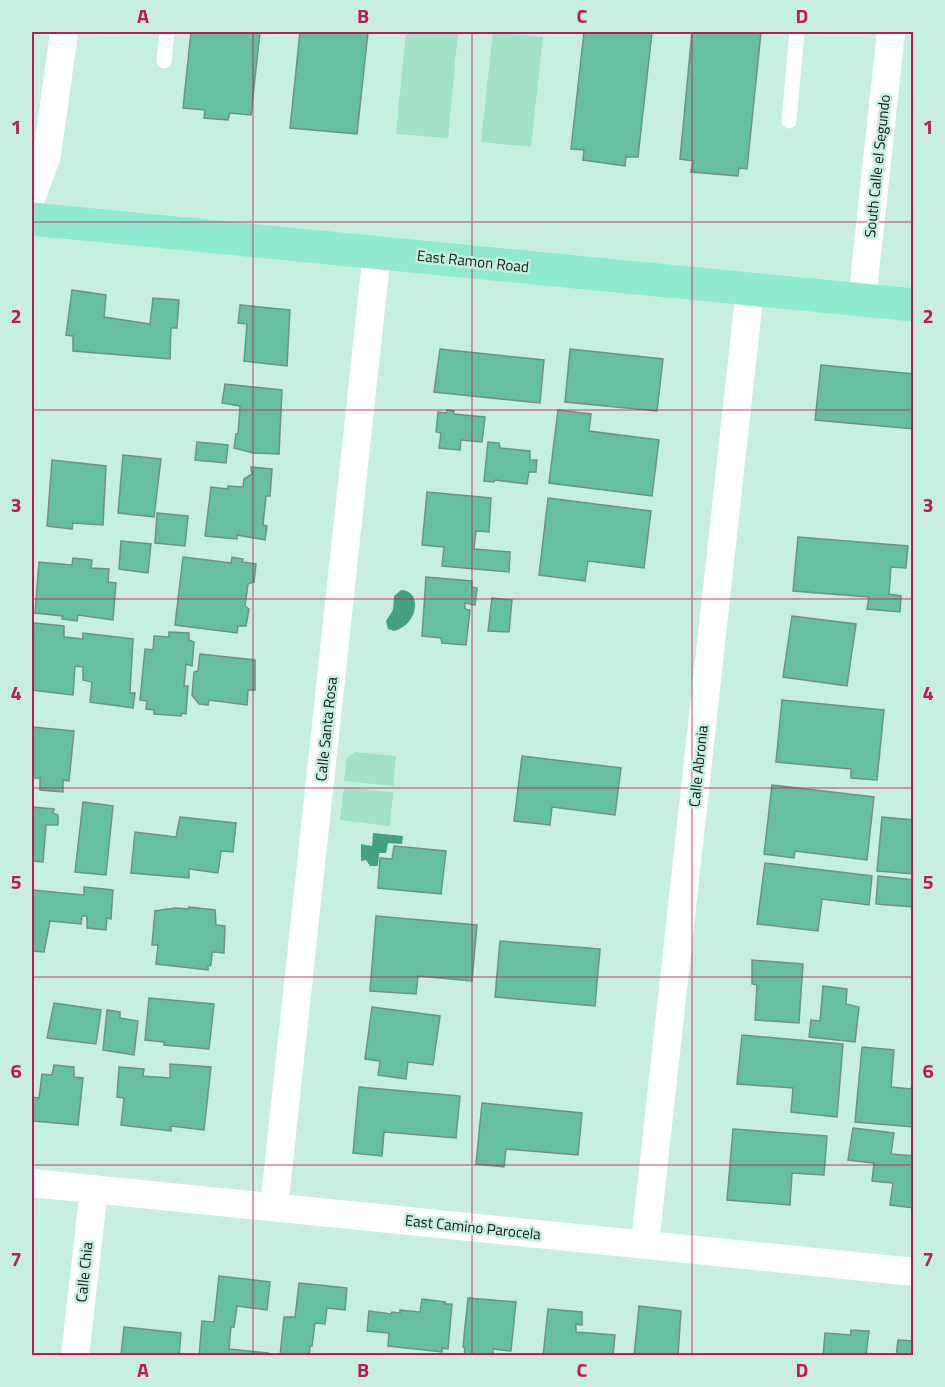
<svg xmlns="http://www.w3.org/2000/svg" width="945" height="1387" viewBox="0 0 945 1387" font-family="'Titillium Web',sans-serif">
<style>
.green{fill:#a2e0c8}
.water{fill:#459f81}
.building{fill:#66bf9f;stroke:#6d9384;stroke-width:1.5}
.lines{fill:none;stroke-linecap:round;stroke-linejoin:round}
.service{stroke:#fff;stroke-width:15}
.minor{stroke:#fff;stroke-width:28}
.primary{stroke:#8fe9ce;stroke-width:33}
.grid{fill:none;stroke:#c2185b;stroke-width:1.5;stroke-opacity:0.55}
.labels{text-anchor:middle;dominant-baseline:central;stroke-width:5;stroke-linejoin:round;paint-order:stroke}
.street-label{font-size:15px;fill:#0d1c16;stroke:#c7efdf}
.neatline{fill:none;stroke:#c2185b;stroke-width:2}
.grid-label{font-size:20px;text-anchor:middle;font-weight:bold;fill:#c2185b}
</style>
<rect width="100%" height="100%" fill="#c7efdf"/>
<path class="green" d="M 406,32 L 458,32 L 448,138 L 396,134 Z
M 493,32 L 543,37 L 531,147 L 481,142 Z
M 355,752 L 396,756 L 393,786 L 344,781 L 347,757 Z
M 344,787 L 393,792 L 390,826 L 340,820 Z"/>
<path class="water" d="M 401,590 C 424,591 417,626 394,631 L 388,629 L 386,621 L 393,610 L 394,596 Z
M 373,833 L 403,836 L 402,844 L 388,843 L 386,853 L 379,853 L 378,866 L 370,866 L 366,860 L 361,861 L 361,844 L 372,846 Z"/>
<path class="building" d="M 191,32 L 260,32 L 251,115 L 230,113 L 228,120 L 204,118 L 205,110 L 183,108 Z
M 300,32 L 368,32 L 357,134 L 290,128 Z
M 584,32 L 652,32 L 638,157 L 626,157 L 625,166 L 583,160 L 584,150 L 571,149 Z
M 692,32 L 761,32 L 747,169 L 739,168 L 738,176 L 691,172 L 693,161 L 680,159 Z
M 72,290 L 106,295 L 104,317 L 150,324 L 153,298 L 179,300 L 177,328 L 171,328 L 170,359 L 73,351 L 73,336 L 66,335 Z
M 240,305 L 290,310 L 287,366 L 244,361 L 247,324 L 238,323 Z
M 440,349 L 544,360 L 540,403 L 434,392 Z
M 570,349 L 663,359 L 657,411 L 565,402 Z
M 821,365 L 914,374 L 914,429 L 815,420 Z
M 225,384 L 282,390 L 279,454 L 253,453 L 234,448 L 236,434 L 238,434 L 240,406 L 222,403 Z
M 447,410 L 454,411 L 454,414 L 485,417 L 482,442 L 461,440 L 460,450 L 439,448 L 441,433 L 436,432 L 438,412 L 446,413 Z
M 558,410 L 591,414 L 589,431 L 659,440 L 652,496 L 549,483 Z
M 197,442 L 228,445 L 226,463 L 195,460 Z
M 488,442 L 499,443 L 500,448 L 530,451 L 530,460 L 537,460 L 536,472 L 529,472 L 527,484 L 495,480 L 494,482 L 484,481 Z
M 123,455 L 161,459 L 154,517 L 118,513 Z
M 52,460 L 106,466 L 103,525 L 73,523 L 72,529 L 47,526 Z
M 251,467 L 272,469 L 270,496 L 266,496 L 263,525 L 267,526 L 265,540 L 237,535 L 237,539 L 205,536 L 211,487 L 228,489 L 228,486 L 243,487 L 244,479 L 252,474 Z
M 427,492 L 491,498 L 489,532 L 476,531 L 474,549 L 510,552 L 509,572 L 442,566 L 444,547 L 422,545 Z
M 548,498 L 651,511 L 644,568 L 588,561 L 585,581 L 539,575 Z
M 157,513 L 188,516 L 185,546 L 155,543 Z
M 798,537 L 908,546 L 906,568 L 891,567 L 889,594 L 901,596 L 900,612 L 867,609 L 869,597 L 793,591 Z
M 121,541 L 151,544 L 148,573 L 119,569 Z
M 183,557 L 231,563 L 232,557 L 243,559 L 242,562 L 256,564 L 254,582 L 248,584 L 245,606 L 249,609 L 246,626 L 238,626 L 237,633 L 175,625 Z
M 73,558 L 92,560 L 91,568 L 109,569 L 108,582 L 116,583 L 113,620 L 78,615 L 77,621 L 62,619 L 63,616 L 35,613 L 39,562 L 72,565 Z
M 426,577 L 472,581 L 472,587 L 477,588 L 475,605 L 465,603 L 465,609 L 470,610 L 466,645 L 442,643 L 441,638 L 422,636 Z
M 492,598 L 512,600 L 509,632 L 488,631 Z
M 792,616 L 856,624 L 847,686 L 783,677 Z
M 34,623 L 64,626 L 64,637 L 83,639 L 83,633 L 133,639 L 130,693 L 135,693 L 133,708 L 90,702 L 92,682 L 83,680 L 83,667 L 75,666 L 73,695 L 32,690 Z
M 169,632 L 189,633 L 189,640 L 194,642 L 192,666 L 186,664 L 184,686 L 188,686 L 186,714 L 182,713 L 181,716 L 154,714 L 154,710 L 146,709 L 147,701 L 140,700 L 145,649 L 153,650 L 154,636 L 169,637 Z
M 200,654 L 255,660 L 255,690 L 248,690 L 247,705 L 209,700 L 208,705 L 199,704 L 192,695 L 194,672 L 198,671 Z
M 782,700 L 884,710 L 877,780 L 851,778 L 851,769 L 776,762 Z
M 32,727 L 74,731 L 69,781 L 63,780 L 63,792 L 40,790 L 40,778 L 32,778 Z
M 522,756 L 621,768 L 615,815 L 552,807 L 550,825 L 514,821 Z
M 772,785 L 874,797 L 867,860 L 795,851 L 794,858 L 764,854 Z
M 83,802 L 113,806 L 106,875 L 75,872 Z
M 32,807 L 54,809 L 53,813 L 58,815 L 58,825 L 46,825 L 43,862 L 32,861 Z
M 180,817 L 236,823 L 233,852 L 221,851 L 218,873 L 189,869 L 189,878 L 131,873 L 135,832 L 176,837 Z
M 882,817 L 914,820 L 914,874 L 877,871 Z
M 394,846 L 446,851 L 441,894 L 378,888 L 380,858 L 392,859 Z
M 765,863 L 872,876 L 869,905 L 822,899 L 818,931 L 757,924 Z
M 878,876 L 914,880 L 914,907 L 876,904 Z
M 84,887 L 113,890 L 111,919 L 107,918 L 106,930 L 87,928 L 87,916 L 82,916 L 81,924 L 50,921 L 44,952 L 32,951 L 32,893 L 33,890 L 84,895 Z
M 189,907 L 215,910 L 216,925 L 225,926 L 224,953 L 214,952 L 212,953 L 211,965 L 208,966 L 208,970 L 156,964 L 158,945 L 152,945 L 155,911 L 175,908 L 189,909 Z
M 376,916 L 477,925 L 472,981 L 418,976 L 416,994 L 370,991 Z
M 500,941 L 600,949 L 595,1006 L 495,997 Z
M 752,960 L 803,964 L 799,1023 L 755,1020 L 757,985 L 752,984 Z
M 823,986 L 847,989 L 846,1004 L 859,1007 L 855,1042 L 809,1037 L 811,1020 L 820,1021 Z
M 149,998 L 214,1004 L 209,1049 L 164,1045 L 164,1042 L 145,1040 Z
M 54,1003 L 101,1010 L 96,1044 L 47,1038 Z
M 372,1007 L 440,1016 L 433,1065 L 408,1062 L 406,1079 L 378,1075 L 380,1061 L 365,1059 Z
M 107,1010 L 120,1012 L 120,1018 L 138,1021 L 134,1055 L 103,1050 Z
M 742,1035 L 843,1044 L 837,1117 L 791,1112 L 793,1088 L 737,1084 Z
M 862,1047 L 894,1050 L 891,1087 L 911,1089 L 914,1075 L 914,1127 L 855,1122 Z
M 170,1064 L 211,1067 L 204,1130 L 171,1126 L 171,1131 L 121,1125 L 124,1098 L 117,1097 L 119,1067 L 144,1069 L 143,1076 L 170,1078 Z
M 54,1065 L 74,1067 L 74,1077 L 83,1078 L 78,1125 L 32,1121 L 32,1097 L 39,1098 L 42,1074 L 52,1075 Z
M 359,1087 L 460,1096 L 456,1138 L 384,1132 L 382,1156 L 353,1153 Z
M 482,1103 L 582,1113 L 578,1155 L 506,1149 L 504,1167 L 476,1164 Z
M 853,1128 L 894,1133 L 891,1154 L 914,1156 L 914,1208 L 890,1205 L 893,1183 L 872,1181 L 874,1163 L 848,1160 Z
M 733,1129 L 827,1136 L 824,1175 L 792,1173 L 790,1205 L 727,1200 Z
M 219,1276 L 270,1282 L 267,1310 L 237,1306 L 234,1327 L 231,1327 L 229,1349 L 268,1353 L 268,1356 L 199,1356 L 202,1321 L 214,1322 Z
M 299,1283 L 347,1288 L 345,1310 L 327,1308 L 325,1324 L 315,1323 L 312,1346 L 310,1346 L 309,1356 L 280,1356 L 284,1317 L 295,1317 Z
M 468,1298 L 516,1302 L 511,1351 L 493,1349 L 493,1356 L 464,1356 L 465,1348 L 463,1347 Z
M 422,1299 L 445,1302 L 445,1304 L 452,1304 L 448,1349 L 442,1348 L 442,1352 L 388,1346 L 389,1333 L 367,1331 L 369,1311 L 391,1314 L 392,1312 L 400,1313 L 400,1310 L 420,1312 Z
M 639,1306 L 681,1311 L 678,1356 L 634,1356 Z
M 548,1309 L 582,1312 L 582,1325 L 576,1324 L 576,1332 L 615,1335 L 613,1356 L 543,1356 Z
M 124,1327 L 181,1333 L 179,1356 L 121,1356 Z
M 851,1330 L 869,1331 L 866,1356 L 823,1356 L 825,1333 L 851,1335 Z
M 898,1340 L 914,1341 L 914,1356 L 896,1356 Z"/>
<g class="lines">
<path class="service" d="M 164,61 L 167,32
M 789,121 L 797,32"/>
<path class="minor" d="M 32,196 L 47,155 L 64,32
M 862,300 L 891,32
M 32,1183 L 914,1272
M 274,1207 L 377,252
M 645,1243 L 750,289
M 75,1356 L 94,1189"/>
<path class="primary" d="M 32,219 L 914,305"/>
</g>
<path class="grid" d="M 253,32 L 253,1356M 472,32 L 472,1356M 692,32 L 692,1356M 32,222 L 914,222M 32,410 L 914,410M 32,599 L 914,599M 32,788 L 914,788M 32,977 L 914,977M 32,1165 L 914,1165"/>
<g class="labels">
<g class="street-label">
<text transform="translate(877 166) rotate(-84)">South Calle el Segundo</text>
<text transform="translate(473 261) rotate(6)">East Ramon Road</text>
<text transform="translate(326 729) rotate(-84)">Calle Santa Rosa</text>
<text transform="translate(698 766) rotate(-84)">Calle Abronia</text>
<text transform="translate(473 1227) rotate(6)">East Camino Parocela</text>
<text transform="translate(84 1272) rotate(-84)">Calle Chia</text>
</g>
</g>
<rect width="945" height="1387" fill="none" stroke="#c7efdf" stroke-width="66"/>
<rect x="33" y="33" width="879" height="1321" class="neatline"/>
<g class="grid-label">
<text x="143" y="23">A</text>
<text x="363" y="23">B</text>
<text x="582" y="23">C</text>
<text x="802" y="23">D</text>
<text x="16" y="134">1</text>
<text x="928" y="134">1</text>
<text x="16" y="323">2</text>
<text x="928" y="323">2</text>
<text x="16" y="512">3</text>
<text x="928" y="512">3</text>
<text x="16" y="700">4</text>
<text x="928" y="700">4</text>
<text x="16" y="889">5</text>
<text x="928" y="889">5</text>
<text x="16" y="1078">6</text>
<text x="928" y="1078">6</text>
<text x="16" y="1266">7</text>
<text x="928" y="1266">7</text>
<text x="143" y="1377">A</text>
<text x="363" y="1377">B</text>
<text x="582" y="1377">C</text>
<text x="802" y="1377">D</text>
</g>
</svg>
